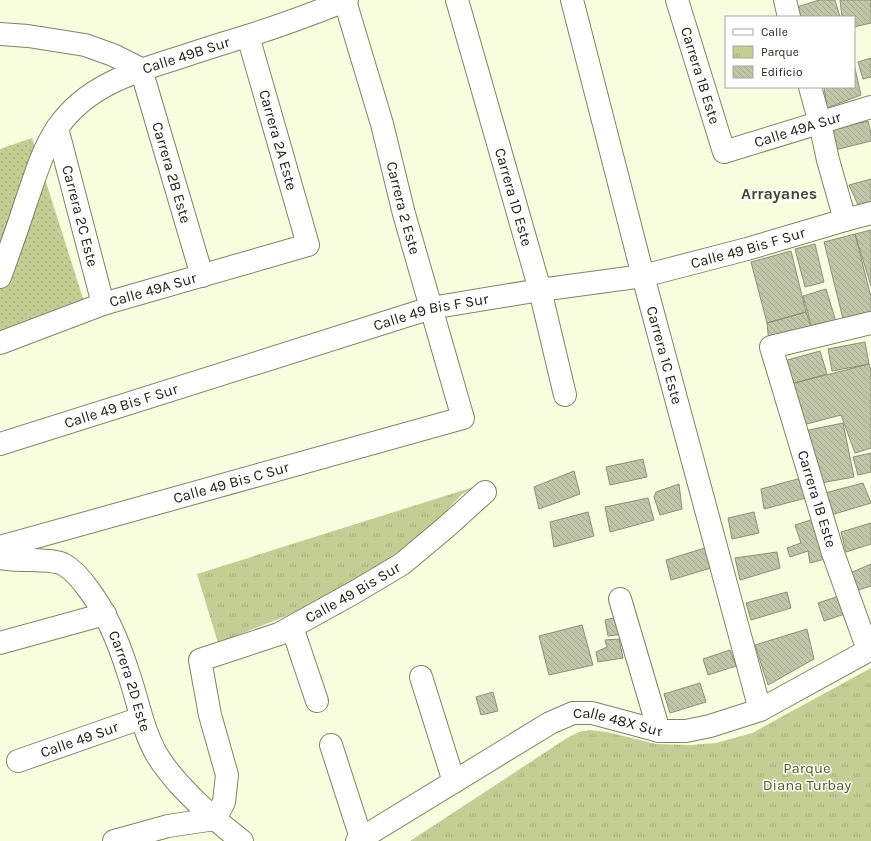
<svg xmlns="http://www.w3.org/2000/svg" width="871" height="841" viewBox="0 0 871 841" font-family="Karla,sans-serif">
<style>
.grass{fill:url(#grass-dots)}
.park{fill:url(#park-tufts)}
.building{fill:url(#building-back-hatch);stroke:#8c9175}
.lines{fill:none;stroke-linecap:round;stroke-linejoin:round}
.minor-casing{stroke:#7f8468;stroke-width:24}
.minor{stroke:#fff;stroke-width:22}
.labels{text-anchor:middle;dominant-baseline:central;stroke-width:3;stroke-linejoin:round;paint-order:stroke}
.street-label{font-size:15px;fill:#212318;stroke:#fff}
.park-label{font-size:15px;fill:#525920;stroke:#fff}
.neighbourhood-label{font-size:16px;font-weight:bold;fill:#44482f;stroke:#fff}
</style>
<defs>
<pattern id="grass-dots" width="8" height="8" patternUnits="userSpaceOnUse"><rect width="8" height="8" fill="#c4cd93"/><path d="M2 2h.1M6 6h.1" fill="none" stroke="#a8b07e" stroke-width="1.8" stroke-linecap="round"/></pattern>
<pattern id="park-tufts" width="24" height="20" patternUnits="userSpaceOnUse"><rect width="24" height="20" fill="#c4cd93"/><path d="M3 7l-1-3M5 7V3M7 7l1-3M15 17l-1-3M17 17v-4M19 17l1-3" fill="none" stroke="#a8b07e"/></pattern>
<pattern id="building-back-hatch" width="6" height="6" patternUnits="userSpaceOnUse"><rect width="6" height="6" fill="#c1c6a9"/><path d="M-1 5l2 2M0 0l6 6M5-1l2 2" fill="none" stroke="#a6aa91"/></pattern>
</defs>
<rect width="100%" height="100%" fill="#f8fddf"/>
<path class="grass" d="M 32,138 L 86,308 L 0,336 L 0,149 Z"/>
<path class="park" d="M 483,484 L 462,494 L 434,524 L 390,558 L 326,600 L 218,643 L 197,574 Z
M 871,668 L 871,841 L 410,841 L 567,738 L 579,732 L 589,730 L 607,732 L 656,744 L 691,745 L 716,743 L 752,733 Z"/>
<path class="building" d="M 819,0 L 835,0 L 840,17 L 797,17 L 794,8 Z
M 840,0 L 871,0 L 871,23 L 854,27 L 854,17 L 842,17 Z
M 871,58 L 871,77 L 863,79 L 858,62 Z
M 854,64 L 861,95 L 827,108 L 824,87 L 854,87 Z
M 868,121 L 871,133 L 871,141 L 831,151 L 826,131 Z
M 871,179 L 871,205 L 859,207 L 849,185 Z
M 871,230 L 871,286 L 855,234 Z
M 855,234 L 871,297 L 871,316 L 844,323 L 824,242 Z
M 815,244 L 824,282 L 805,287 L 795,249 Z
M 791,251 L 806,312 L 767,323 L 751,262 Z
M 826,289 L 837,325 L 813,332 L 803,296 Z
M 806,312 L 813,332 L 769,343 L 767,323 Z
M 865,342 L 869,364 L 832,371 L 828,349 Z
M 820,351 L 827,374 L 787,385 L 780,362 Z
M 869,364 L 871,370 L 871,448 L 855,453 L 841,415 L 803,425 L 787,385 Z
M 843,423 L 854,477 L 815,484 L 804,431 Z
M 871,453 L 871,472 L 858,475 L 853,457 Z
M 643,459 L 647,477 L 610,485 L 606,467 Z
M 574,471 L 580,494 L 539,509 L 534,487 Z
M 805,477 L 810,497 L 764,509 L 761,489 Z
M 863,483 L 871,503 L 831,515 L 825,493 Z
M 679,484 L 682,509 L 660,515 L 654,497 L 656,492 Z
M 648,498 L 654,520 L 610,532 L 605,507 Z
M 588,512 L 594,536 L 554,547 L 550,522 Z
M 754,512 L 759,533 L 732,539 L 728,518 Z
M 817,518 L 829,558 L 810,563 L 808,551 L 790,557 L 787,548 L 801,543 L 795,525 Z
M 871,523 L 871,544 L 846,552 L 841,532 Z
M 708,547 L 714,567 L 671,580 L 666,560 Z
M 777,552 L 780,568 L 740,580 L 735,558 Z
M 871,564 L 871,586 L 855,591 L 850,573 Z
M 787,592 L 791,608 L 751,620 L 746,603 Z
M 845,594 L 851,612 L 824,621 L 818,603 Z
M 621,616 L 624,634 L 608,636 L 605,620 Z
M 582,625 L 593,665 L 549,675 L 539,636 Z
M 807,629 L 814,659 L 768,685 L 755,645 Z
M 619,639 L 623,658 L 598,662 L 596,652 L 607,647 L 605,640 Z
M 730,650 L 736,666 L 708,675 L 703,659 Z
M 700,683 L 706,702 L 670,713 L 664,694 Z
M 493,692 L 498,711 L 481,715 L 476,697 Z"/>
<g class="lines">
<g class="minor-casing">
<g id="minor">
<path id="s1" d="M 457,0 L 540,290 L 565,395"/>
<path id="s2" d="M 572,0 L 643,276 L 760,710"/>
<path id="s3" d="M 677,0 L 724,152 L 871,107"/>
<path d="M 785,0 L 789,17"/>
<path id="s4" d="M 345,1 L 382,124 L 404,214 L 462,415"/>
<path d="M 0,34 L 28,36 L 85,45 L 113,55 L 141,69"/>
<path id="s5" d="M 141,69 L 202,276"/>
<path d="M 810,87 L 820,123 L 828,160 L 845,220"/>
<path id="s6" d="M 57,128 L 103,304"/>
<path id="s7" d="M 0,277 C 9,252 18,227 26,202 C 35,177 42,150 58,127 C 86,86 133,72 178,58 C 199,51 220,44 241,38 C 277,27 312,14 347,0"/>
<path id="s8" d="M 0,343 L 103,304 L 308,245 L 248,36"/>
<path id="s9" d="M 0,444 L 431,308 L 540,290 L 643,276 L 747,249 L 845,220 L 871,213"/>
<path id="s10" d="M 0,547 L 463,418"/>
<path id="s11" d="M 0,558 C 11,560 22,560 33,560 C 44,561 54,560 63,564 C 74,570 82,580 89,590 C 107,614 119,643 128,672 C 138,700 142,729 157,755 C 163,765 171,775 179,784 C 198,805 220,824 242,841"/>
<path d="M 620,599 L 659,731"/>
<path d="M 292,627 L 317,701"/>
<path d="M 0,643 L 105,614"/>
<path d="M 868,650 L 833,553 L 771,347 L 871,323"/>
<path d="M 421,677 L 454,782"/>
<path d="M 331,745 L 361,838"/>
<path id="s12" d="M 18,761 L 141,718"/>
<path id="s13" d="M 114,841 L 168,826 L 215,819 L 224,802 L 227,775 L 210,715 L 200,660 L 279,634 L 355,592 L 402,564 L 445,528 L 485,492"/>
<path id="s14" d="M 357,841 L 550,723 L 573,713 L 592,713 L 659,731 L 686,731 L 710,726 L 760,710 L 871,649"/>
</g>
</g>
<use href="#minor" class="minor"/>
</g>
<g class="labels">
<g class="street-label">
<text stroke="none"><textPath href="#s7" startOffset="311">Calle 49B Sur</textPath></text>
<text stroke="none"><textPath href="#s3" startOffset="79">Carrera 1B Este</textPath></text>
<text stroke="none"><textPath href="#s3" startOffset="236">Calle 49A Sur</textPath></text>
<text transform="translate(278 140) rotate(74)">Carrera 2A Este</text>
<text stroke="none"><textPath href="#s5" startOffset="108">Carrera 2B Este</textPath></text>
<text stroke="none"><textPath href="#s1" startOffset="205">Carrera 1D Este</textPath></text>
<text stroke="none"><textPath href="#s4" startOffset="215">Carrera 2 Este</textPath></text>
<text stroke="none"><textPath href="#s6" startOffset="91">Carrera 2C Este</textPath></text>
<text stroke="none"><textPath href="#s9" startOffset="775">Calle 49 Bis F Sur</textPath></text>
<text stroke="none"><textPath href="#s8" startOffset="162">Calle 49A Sur</textPath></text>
<text stroke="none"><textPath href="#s9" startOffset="451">Calle 49 Bis F Sur</textPath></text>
<text stroke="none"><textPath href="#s2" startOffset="367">Carrera 1C Este</textPath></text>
<text stroke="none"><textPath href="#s9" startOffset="127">Calle 49 Bis F Sur</textPath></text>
<text stroke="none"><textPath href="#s10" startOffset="240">Calle 49 Bis C Sur</textPath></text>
<text transform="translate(817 499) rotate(73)">Carrera 1B Este</text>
<text stroke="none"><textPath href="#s13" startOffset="436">Calle 49 Bis Sur</textPath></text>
<text stroke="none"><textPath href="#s11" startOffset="201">Carrera 2D Este</textPath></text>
<text stroke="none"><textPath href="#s14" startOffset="297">Calle 48X Sur</textPath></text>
<text stroke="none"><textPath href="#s12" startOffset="65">Calle 49 Sur</textPath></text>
</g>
<g class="park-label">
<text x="807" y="768">Parque<tspan x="807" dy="17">Diana Turbay</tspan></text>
</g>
<g class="neighbourhood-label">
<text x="779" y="193">Arrayanes</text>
</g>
</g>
<rect x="725" y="16" width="130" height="72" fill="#ffffff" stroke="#a6a7a3"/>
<rect x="733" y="29" width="20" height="6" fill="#ffffff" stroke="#a6a7a3"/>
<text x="761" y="36" font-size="12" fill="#212318">Calle</text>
<rect x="733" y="46" width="20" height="12" fill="url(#park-tufts)" stroke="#a6a7a3"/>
<text x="761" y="56" font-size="12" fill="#212318">Parque</text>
<rect x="733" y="66" width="20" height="12" fill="url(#building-back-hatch)" stroke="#a6a7a3"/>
<text x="761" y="76" font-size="12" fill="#212318">Edificio</text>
</svg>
